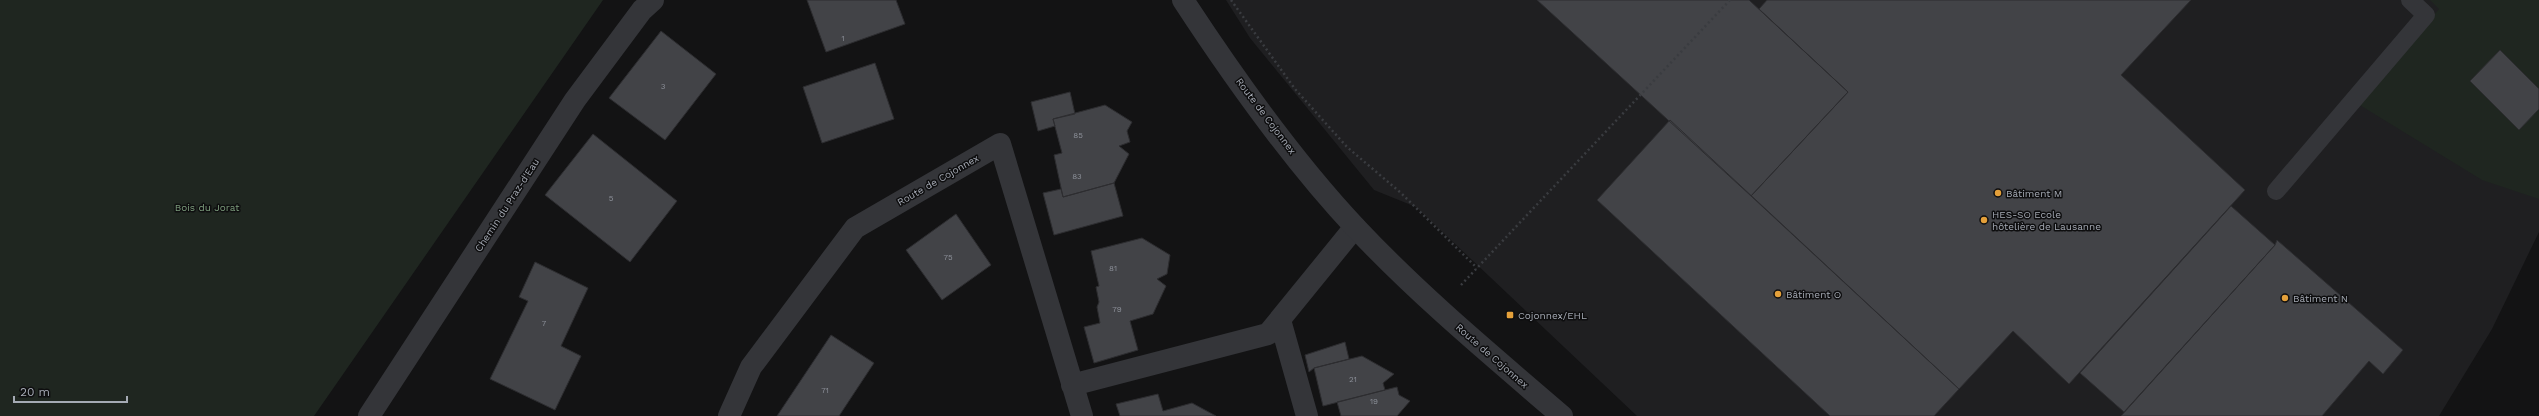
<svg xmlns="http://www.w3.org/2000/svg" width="2539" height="416" viewBox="0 0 2539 416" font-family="'Work Sans',sans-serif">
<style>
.built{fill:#1f1f21}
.green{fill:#1f2620}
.building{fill:#424347;stroke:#2d2d30}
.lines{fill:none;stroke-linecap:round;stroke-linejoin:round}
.path{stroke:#3a3c40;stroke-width:2.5;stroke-dasharray:2 3;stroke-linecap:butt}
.service{stroke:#343539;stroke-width:18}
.minor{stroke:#343539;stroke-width:22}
.tertiary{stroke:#343539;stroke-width:22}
.poi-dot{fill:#e4a03a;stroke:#0e0e0f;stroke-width:1.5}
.labels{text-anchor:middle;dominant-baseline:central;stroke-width:3;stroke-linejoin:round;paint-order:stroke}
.number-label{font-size:8px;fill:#8c9099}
.street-label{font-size:10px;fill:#a5aab4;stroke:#0e0e0f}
.poi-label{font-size:10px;fill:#a5aab4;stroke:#0e0e0f;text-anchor:start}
.park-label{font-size:10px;fill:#7d9d7d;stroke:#0e0e0f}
</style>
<rect width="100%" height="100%" fill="#131314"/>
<path class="built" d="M 1226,0 L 2539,0 L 2539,232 L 2492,329 L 2439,416 L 1637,416 L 1416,207 L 1374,190 L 1250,38 Z"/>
<path class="green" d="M 0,0 L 603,0 L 314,416 L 0,416 Z
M 2430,0 L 2539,0 L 2539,199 L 2482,180 L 2358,104 L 2439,9 Z"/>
<path class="building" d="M 807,0 L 896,0 L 905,24 L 826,52 Z
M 1537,0 L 1749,0 L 1848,92 L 1751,196 Z
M 1767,0 L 2191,0 L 2121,75 L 2245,190 L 2069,384 L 2013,331 L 1959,389 L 1751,196 L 1848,92 L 1759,9 Z
M 661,31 L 716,74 L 665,140 L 609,98 Z
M 2500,50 L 2539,89 L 2539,109 L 2519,130 L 2470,81 Z
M 875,63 L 894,119 L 822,143 L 803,87 Z
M 1070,92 L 1075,114 L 1053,119 L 1055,126 L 1038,131 L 1031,102 Z
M 1105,105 L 1132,122 L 1127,131 L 1130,142 L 1119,146 L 1129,154 L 1114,183 L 1063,197 L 1054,155 L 1062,153 L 1053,119 Z
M 1670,120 L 1959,389 L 1934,416 L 1830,416 L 1597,200 Z
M 593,134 L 677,201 L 630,262 L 545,195 Z
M 1114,183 L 1123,216 L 1054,235 L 1043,193 L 1061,189 L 1063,197 Z
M 2231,206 L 2275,245 L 2124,412 L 2080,373 Z
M 956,214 L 991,265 L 942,300 L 906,250 Z
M 1142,238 L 1170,255 L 1167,274 L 1157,279 L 1166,286 L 1153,314 L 1130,321 L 1138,350 L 1094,363 L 1084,327 L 1100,323 L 1097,307 L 1099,302 L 1096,287 L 1099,286 L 1091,251 Z
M 2277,240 L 2403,350 L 2383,374 L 2369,361 L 2322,416 L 2121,416 L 2275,245 Z
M 535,262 L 588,288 L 561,346 L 581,356 L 555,410 L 490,379 L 528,301 L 519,297 Z
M 831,335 L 874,363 L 839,416 L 777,416 Z
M 1345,342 L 1349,359 L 1314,368 L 1309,372 L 1305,355 Z
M 1362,356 L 1394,374 L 1383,383 L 1385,390 L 1323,406 L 1314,368 Z
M 1397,387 L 1399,395 L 1410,401 L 1397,416 L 1341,416 L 1337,402 Z
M 1158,394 L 1163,411 L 1192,403 L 1216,416 L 1120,416 L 1116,404 Z"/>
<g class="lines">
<path class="path" d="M 1231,0 L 1295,89 L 1347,147 L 1401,193 L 1477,268
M 1461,285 L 1730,0"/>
<path class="service" d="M 2276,191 L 2426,15 L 2410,0"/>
<path class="minor" d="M 1280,320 L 1307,416
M 1072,385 L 1268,334 L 1355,227
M 729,416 L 751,367 L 855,228 L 1000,144 L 1082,416"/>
<path class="tertiary" d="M 1183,0 C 1234,78 1292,160 1356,228 C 1420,296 1491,355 1562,416
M 369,416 L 575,100 L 642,10 L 653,0"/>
</g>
<g class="poi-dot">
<circle cx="1998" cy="193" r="4"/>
<circle cx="1984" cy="220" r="4"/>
<circle cx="1778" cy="294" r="4"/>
<circle cx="2285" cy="298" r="4"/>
<rect x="1506" y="311" width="8" height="8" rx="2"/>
</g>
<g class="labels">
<g class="number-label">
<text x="843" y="38">1</text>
<text x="663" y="86">3</text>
<text x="1078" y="135">85</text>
<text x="1077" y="176">83</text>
<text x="611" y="198">5</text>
<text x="948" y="257">75</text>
<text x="1113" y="268">81</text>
<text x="1117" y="309">79</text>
<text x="544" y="323">7</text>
<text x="1353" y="379">21</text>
<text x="825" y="390">71</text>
<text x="1374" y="401">19</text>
</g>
<g class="street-label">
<text transform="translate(1266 116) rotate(53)">Route de Cojonnex</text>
<text transform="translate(938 180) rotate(-30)">Route de Cojonnex</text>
<text transform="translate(507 205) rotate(-57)">Chemin du Praz-d'Eau</text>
<text transform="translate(1492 356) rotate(41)">Route de Cojonnex</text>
</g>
<g class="poi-label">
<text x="2006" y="193">Bâtiment M</text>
<text x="1992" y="214">HES-SO Ecole<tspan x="1992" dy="12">hôtelière de Lausanne</tspan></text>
<text x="1786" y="294">Bâtiment O</text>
<text x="2293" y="298">Bâtiment N</text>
<text x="1518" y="315">Cojonnex/EHL</text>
</g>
<g class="park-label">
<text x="207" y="207">Bois du Jorat</text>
</g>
</g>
<path d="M14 396v6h113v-6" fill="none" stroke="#a5aab4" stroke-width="2"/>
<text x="20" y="396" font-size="12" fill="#a5aab4" stroke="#0e0e0f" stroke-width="3" paint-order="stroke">20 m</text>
</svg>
